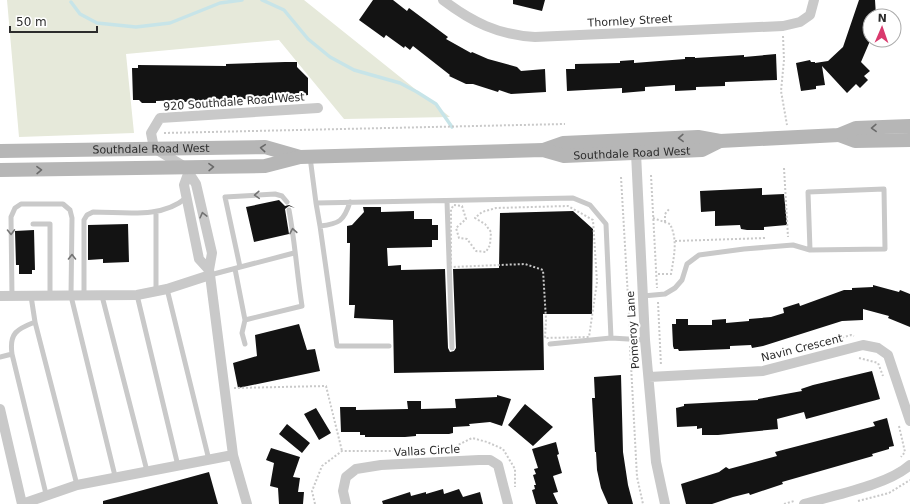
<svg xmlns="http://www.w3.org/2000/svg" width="910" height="504" viewBox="0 0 910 504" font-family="'DejaVu Sans',sans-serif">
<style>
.green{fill:#e6e9da}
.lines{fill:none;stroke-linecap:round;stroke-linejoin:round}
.stream{stroke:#c7e4e8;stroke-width:3.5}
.building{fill:#131313}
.path{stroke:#c9c9c9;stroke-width:2;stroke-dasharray:2 2;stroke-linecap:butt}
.service{stroke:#c9c9c9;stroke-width:5}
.minor{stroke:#c9c9c9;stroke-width:10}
.secondary{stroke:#b6b6b6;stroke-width:14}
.oneway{stroke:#6a6a6a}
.oneway2{stroke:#737373}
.labels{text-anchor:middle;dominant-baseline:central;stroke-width:4;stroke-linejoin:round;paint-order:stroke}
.street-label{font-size:11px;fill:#2c2c2c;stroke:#fff}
</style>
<rect width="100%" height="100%" fill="#fff"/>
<path class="green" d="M 7,0 L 304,0 L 450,117 L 344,119 L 279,40 L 126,54 L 134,133 L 19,137 Z"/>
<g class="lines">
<path class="stream" d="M 262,0 L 284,10 L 308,39 L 330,57 L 354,70 L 400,83 L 417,92 L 436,104 L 452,127
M 71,2 L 80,14 L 97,23 L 136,27 L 170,23 L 220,3 L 242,0"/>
</g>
<path class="building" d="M 373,0 L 393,0 L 407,11 L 409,8 L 448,37 L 446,39 L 471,53 L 472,52 L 488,59 L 517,67 L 521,71 L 545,69 L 546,92 L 511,94 L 499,90 L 498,92 L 473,84 L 466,84 L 449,76 L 450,75 L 413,46 L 410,50 L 405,46 L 404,48 L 386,35 L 384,38 L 359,20 Z
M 513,0 L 545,0 L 542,11 L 513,4 Z
M 859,0 L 875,0 L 876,16 L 870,16 L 870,41 L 861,62 L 870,71 L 864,76 L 868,80 L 860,88 L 856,84 L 847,93 L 822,66 L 825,85 L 816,86 L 816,89 L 801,91 L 796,63 L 810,60 L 811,62 L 815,62 L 815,63 L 828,61 L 843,47 Z
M 776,54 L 777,80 L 725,82 L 725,86 L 696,87 L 696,90 L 675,91 L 675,85 L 645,87 L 645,91 L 622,93 L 622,88 L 567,91 L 566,69 L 575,69 L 575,64 L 620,63 L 620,61 L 634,60 L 634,63 L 685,59 L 685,57 L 695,57 L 695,58 L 744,55 L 744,57 Z
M 285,62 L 297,62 L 297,67 L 308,78 L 308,95 L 302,96 L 299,98 L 274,100 L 243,99 L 184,102 L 184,100 L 156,101 L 156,103 L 142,103 L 139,100 L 133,100 L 132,68 L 138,68 L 138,65 L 226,66 L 226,64 Z
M 762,188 L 762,195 L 784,194 L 787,225 L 764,227 L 764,230 L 747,230 L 741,229 L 740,225 L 715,226 L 715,211 L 701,212 L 700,191 Z
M 279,200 L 285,206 L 289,205 L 295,208 L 289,206 L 285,209 L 289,234 L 254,242 L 246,207 Z
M 363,207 L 381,207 L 381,212 L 414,211 L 414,219 L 432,219 L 432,225 L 438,225 L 438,240 L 432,240 L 432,247 L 387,248 L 388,266 L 401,265 L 401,270 L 445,269 L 448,348 L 450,352 L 454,351 L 456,348 L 453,269 L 499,268 L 500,213 L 573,211 L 593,229 L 592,314 L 543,314 L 544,370 L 394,373 L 393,320 L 354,318 L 355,305 L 349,305 L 350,243 L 347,243 L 347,226 L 352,225 L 364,212 Z
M 128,224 L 129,262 L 103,263 L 103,259 L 88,260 L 88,225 Z
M 34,230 L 35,270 L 32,270 L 32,274 L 19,274 L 19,265 L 16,265 L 15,231 Z
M 873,285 L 899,292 L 900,290 L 910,294 L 910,327 L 888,318 L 889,316 L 863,309 L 863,320 L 842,321 L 763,346 L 752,348 L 751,345 L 730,346 L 730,349 L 679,351 L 678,349 L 674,349 L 673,346 L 672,324 L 676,324 L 676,319 L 688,319 L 688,325 L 712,325 L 712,320 L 726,319 L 726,323 L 749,321 L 749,319 L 771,317 L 784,313 L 783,308 L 799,303 L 800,306 L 844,290 L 852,290 L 852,288 L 873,287 Z
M 299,324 L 307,350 L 315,349 L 320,371 L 238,388 L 233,363 L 257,356 L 255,335 Z
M 872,371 L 880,399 L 806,419 L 804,412 L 777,419 L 778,429 L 718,435 L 702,435 L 702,428 L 697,429 L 697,426 L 677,427 L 676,408 L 684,406 L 684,404 L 758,400 L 758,399 L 802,391 L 801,389 L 813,385 Z
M 621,375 L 623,452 L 628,485 L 633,504 L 608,504 L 601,488 L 597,470 L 596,452 L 595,452 L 592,398 L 595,398 L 594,377 Z
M 497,395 L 511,399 L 502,426 L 490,422 L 469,424 L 470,426 L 453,427 L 453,433 L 449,434 L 416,434 L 416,436 L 405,437 L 365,437 L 365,435 L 360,435 L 360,432 L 341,432 L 340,407 L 356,407 L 356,410 L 408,409 L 407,401 L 421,401 L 421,409 L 456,408 L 455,399 L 497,397 Z
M 525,404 L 553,427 L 533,446 L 508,425 Z
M 316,408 L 331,433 L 319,440 L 304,414 Z
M 887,418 L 894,446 L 889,447 L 889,449 L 872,454 L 873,456 L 782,482 L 783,484 L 750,495 L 749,493 L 733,497 L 712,504 L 686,504 L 681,484 L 719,472 L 726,467 L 729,469 L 777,456 L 775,452 L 875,426 L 873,422 Z
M 287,424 L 310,443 L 302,453 L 279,434 Z
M 556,442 L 559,454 L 557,455 L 562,473 L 553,476 L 558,492 L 553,493 L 558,504 L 536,504 L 532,490 L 535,489 L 534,485 L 536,485 L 533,475 L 536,474 L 534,469 L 538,468 L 532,449 Z
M 271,448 L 300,457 L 293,477 L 300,478 L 298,492 L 304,492 L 303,504 L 279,504 L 278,488 L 270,486 L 274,463 L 266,460 Z
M 209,472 L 218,504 L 103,504 L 103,501 Z
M 443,489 L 444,494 L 459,489 L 463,497 L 480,492 L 483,504 L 383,504 L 382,501 L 410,492 L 411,496 L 426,492 L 426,494 Z"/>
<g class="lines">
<path class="path" d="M 783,36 L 784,60 L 781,91 L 787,125
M 164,133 L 565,124
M 784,168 L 788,237
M 651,175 L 657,288
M 621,177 L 630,332
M 454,205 L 462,206 L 466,219 L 456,228 L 459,238 L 467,239 L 476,251 L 486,252 L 490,245 L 491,232 L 485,224 L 475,218 L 482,212 L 496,208 L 568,206 L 593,220 L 597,282 L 589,337 L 545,338 L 546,320 L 543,270 L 525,264 L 451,267 L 451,209 Z
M 653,218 L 670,224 C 678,240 674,256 671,274 L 656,274
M 665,222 L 665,214 L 670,208
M 675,241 L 766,238
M 658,302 L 661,366
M 819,344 L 851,335 L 854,336
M 630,346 L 637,477 L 643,504
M 859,358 L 878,363 L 883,376
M 234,388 L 326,386 L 342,451
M 899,426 L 905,452 L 901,457
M 448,450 L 472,438 L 487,442 L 503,449 L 515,469 L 515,487
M 858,501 L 889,493 L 910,480
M 315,504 L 312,491 L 322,466 L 342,451 L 425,451
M 784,504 L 794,501"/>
<path class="service" d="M 310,157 L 316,203 L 573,198 L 590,205 L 606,224 L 611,338 L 645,340
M 447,201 L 452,348
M 316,203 L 320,226 C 339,224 344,221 350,202
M 156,212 L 156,291
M 33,224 L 50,224 L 50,296
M 320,226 L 337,346 L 389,346
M 240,267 L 225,197 L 275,194 L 282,196 L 287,202
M 235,269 L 245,320 L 302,306 C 297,274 295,242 289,210
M 210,275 L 294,253
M 167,289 L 209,460
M 137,295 L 178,466
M 12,296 L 11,217 L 15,208 L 21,204 L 63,204 L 70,210 L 72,218 L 71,296 L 115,476
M 84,296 L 84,220 L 87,215 L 93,212 C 125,212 161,219 186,198
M 102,296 L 147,471
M 643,296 L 665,294 L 675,288 L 682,280 L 687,264 L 699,255 L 744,249 L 793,245 L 810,250 L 885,249 L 884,189 L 808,192 L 810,250
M 35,322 L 77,485
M 245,344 L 242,333 L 245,320
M 550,344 L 611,338
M 12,354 C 9,333 17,329 35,322 L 31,296
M 0,357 L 12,354 L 46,494"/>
<path class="minor" d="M 443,0 C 472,22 498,35 535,37 L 783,26 L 800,22 L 810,15 L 814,0
M 636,153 L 645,340 L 656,462 L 665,504
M 188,174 L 184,185 L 199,259 L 209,270
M 0,296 L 137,295 L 167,289 L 210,275 L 209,270 L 212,253 L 196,184 L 185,167 L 154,148 L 151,133 L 160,118 L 318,108
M 649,377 L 763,371 L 863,345 L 878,348 L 888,355 L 910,421
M 0,409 L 22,504 L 77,485 L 233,455 L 210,275
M 233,455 L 247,504
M 346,504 L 343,491 L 346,477 L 356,469 L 381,465 L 479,460 L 490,460 L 498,465 L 508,504
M 804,504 C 834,495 888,485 910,465"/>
<g class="secondary">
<path d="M 839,135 L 855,141 L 910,140"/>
<path d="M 543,150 L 563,143 L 698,137 L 720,141 L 839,135 L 856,128 L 910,126"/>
<path id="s1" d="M 0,151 L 265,147 L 300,157"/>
<path id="s2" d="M 0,170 L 265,166 L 300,157 L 543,150 L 564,156 L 702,150 L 720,141"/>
</g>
</g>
<defs><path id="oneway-chevron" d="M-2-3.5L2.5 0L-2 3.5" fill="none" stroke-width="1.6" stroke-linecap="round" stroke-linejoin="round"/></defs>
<g class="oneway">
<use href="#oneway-chevron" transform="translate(874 128) rotate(178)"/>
<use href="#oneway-chevron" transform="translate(681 138) rotate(178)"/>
<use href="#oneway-chevron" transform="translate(263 148) rotate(-175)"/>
<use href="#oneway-chevron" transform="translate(211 167) rotate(-1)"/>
<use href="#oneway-chevron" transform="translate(39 170) rotate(-1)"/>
</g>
<g class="oneway2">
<use href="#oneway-chevron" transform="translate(257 195) rotate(176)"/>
<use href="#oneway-chevron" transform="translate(203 215) rotate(-104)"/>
<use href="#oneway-chevron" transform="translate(293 231) rotate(-100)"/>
<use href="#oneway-chevron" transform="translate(11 232) rotate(89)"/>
<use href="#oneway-chevron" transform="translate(72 257) rotate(-90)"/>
</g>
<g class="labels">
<g class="street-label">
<text transform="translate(630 21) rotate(-3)">Thornley Street</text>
<text transform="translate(234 102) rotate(-4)">920 Southdale Road West</text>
<text stroke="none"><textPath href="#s1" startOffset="151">Southdale Road West</textPath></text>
<text stroke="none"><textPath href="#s2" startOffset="634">Southdale Road West</textPath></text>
<text transform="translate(633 330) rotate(-94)">Pomeroy Lane</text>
<text transform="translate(802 348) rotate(-14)">Navin Crescent</text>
<text transform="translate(427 451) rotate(-3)">Vallas Circle</text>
</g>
</g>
<g transform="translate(882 28) rotate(2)"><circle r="19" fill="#ffffff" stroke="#ababab"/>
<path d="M0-3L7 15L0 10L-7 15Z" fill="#d9396d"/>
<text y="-6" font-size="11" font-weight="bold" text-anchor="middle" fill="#2c2c2c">N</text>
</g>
<path d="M10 26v6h87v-6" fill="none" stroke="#2c2c2c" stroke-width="2"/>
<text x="16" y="26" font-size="12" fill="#2c2c2c" stroke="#ffffff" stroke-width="3" paint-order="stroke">50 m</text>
</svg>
